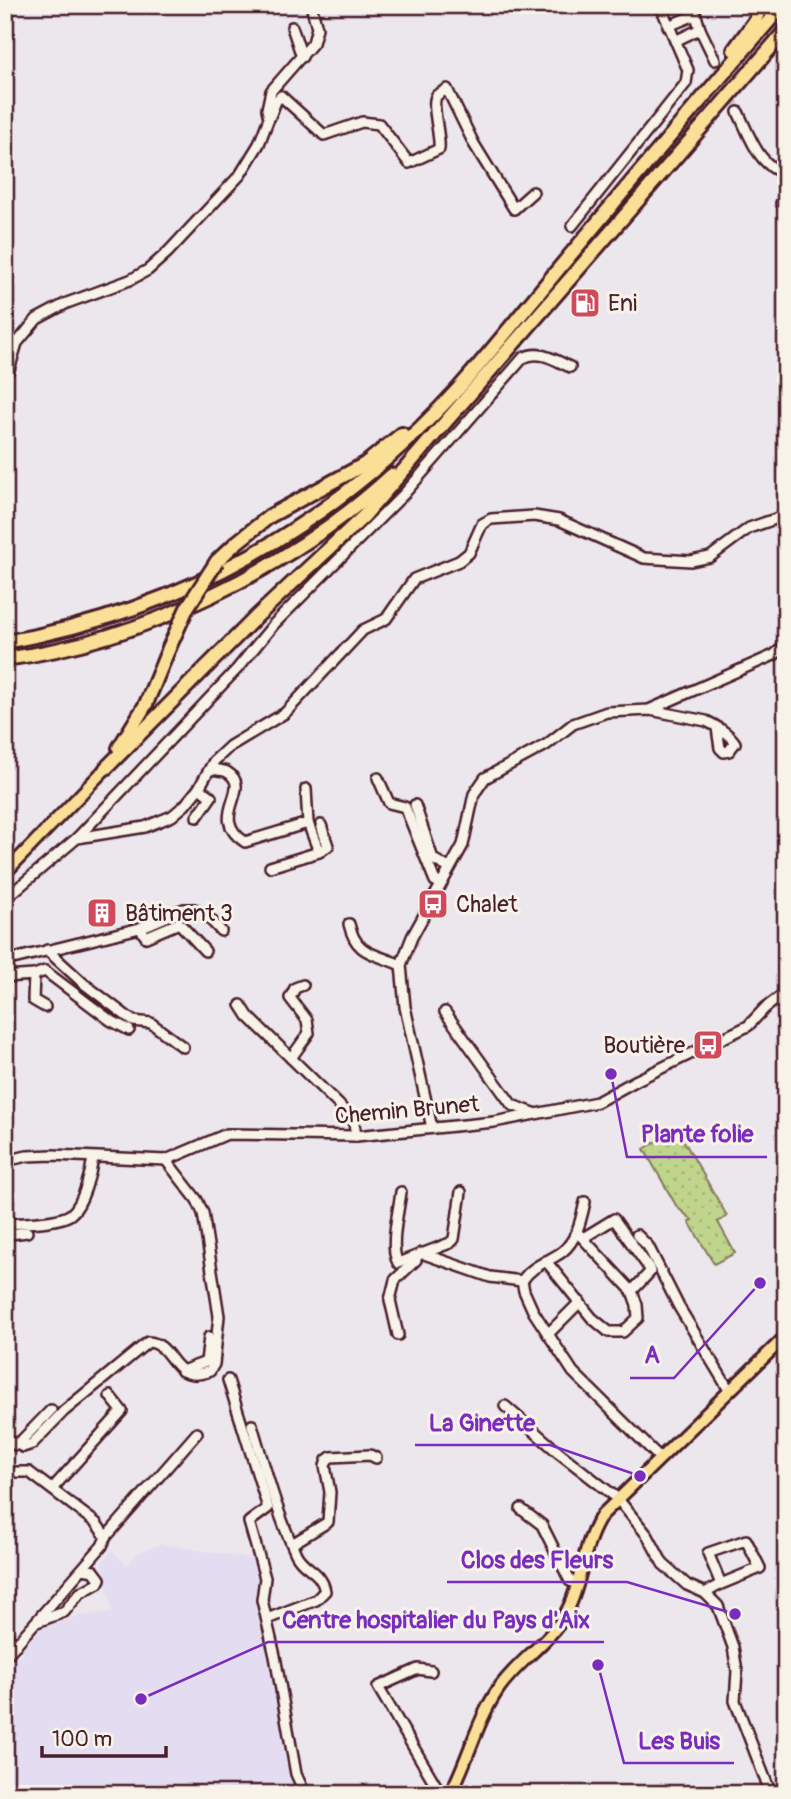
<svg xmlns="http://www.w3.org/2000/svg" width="791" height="1799" viewBox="0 0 791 1799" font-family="Pangolin,sans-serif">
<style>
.built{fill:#e4ddf1}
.park{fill:url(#park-dots);stroke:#847a5b;stroke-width:2}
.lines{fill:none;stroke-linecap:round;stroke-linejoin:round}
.minor-tunnel{stroke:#ccbec6;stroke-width:9;stroke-dasharray:9 4.5;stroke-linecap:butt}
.minor-casing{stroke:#4a1f2b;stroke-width:14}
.major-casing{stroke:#4a1f2b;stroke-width:16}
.highway-casing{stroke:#4a1f2b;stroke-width:18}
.minor{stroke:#f7f3e8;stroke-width:9}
.major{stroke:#fadf96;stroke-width:10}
.highway{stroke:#fadf96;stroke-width:12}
.highway-bridge-casing{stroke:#4a1f2b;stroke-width:18;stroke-linecap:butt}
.highway-bridge{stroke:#fadf96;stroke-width:12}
.labels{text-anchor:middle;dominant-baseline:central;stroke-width:6;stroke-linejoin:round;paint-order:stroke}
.poi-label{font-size:23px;fill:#4a1f2b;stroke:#f7f3e8;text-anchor:start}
.street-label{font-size:23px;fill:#4a1f2b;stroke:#f7f3e8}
.leader{fill:none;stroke:#7b2cbf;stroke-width:2.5}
.callout-dot{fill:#7b2cbf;stroke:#f7f3e8;stroke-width:2.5}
.callout-label{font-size:24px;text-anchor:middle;font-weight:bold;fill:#7b2cbf;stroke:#f7f3e8;stroke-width:6;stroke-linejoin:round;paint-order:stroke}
</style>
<defs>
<pattern id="park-dots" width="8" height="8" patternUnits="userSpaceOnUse" patternTransform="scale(1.75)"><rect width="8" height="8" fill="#bfd58b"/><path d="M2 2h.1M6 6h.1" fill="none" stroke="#a6b678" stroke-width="1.8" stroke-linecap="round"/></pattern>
</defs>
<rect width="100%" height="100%" fill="#ece6ed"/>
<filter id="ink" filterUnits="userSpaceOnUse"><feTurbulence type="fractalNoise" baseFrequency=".0143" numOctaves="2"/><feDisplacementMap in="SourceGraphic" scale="14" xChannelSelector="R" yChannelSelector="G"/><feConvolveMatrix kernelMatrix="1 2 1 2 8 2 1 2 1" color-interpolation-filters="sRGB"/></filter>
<g filter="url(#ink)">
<path class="built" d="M161 1544 255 1559 281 1729 289 1768 300 1794H5V1668L15 1657 22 1655V1649L42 1628 75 1617 112 1611 102 1562 112 1551 127 1565 138 1553Z"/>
<path class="park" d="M677 1129 727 1216 718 1222 735 1253 714 1264 689 1222 692 1220 677 1207 644 1149Z"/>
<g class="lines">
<path class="minor-tunnel" d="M715 60 738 112"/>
<g class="minor-casing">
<g id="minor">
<path d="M693 5 700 29 715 60"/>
<path d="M668 26 695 15"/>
<path d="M292 27 302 57"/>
<path d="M675 41 700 29"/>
<path d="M738 112C750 136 758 166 786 174"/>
<path d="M270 117 276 101 281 96 324 135 362 122 379 124 409 163 439 149C441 136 430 103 437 95 437 95 446 90 447 89L474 144 514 209 533 192"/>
<path d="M781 203 786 201"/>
<path d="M572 226 686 83 688 70 685 63 660 5"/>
<path d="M5 374 9 370 17 343 37 319 67 303 130 280 148 270 168 252 240 175 259 144 269 118 267 109 271 91 313 43 317 28 311 5"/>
<path d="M651 709 774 655 786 645"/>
<path d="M210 769C215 770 223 770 227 772 255 789 206 816 245 842L308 823 306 789"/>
<path d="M378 778 389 803 405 807 435 881 441 883"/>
<path d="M415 805 433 859 449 868"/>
<path d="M197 817 211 797 199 788"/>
<path d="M77 838 237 669 274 624 404 494 523 358C539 349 555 360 570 367"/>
<path d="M319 852 328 846 321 825"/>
<path d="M270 867 319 852 308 823"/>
<path d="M5 899 77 838 145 827 172 816 185 805 199 788 214 761 230 746 285 713 363 630 386 619 414 579 459 561 469 553 482 524 491 519 534 516 559 520 644 558 691 561 710 557 749 528 778 518 786 511"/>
<path d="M349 924C356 955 374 953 401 965"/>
<path d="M140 928 146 937 179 923 205 951"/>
<path d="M47 950 83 983 133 1021 151 1023 183 1047"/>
<path d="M5 961 140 928 184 909H194L207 916 221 931"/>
<path d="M34 975 45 971 110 1020 129 1030"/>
<path d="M5 977 34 975 33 1000 45 1007"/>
<path d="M241 1005 248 1016 339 1105 354 1123 356 1136"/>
<path d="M445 1012 512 1105 534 1113"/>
<path d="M291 1058 309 1033 307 1020 290 998 295 988 303 985"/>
<path d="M432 1128 405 1007 401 965 412 937 463 845 474 794 485 778 546 745 573 724 607 712 650 710 706 721C715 725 730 734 735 743L729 751 724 752 720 748 717 728"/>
<path d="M5 1161 27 1156 53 1155 166 1160 227 1134 356 1136 494 1122 597 1102 637 1080 748 1026 765 1008 786 992"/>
<path d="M401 1192C399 1209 389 1248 398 1263L450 1243 454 1239 461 1192"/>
<path d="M5 1224C20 1223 60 1223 71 1214 83 1205 91 1172 93 1158"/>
<path d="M637 1235 648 1246 679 1307 729 1390"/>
<path d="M5 1238 10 1234 27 1232"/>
<path d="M583 1238 614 1219 649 1268 650 1272 632 1291"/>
<path d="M421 1253 490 1277 522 1281C532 1265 548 1262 562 1252 577 1240 581 1220 585 1202"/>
<path d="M546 1261 592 1318 609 1332H623L638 1318 637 1305 632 1291 577 1232"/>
<path d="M522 1281 524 1291 533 1311 573 1372 659 1457"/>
<path d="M548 1334 580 1302"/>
<path d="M398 1335 390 1300 395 1280 416 1260"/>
<path d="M182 1371 206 1362 209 1337"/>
<path d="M228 1380 268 1508 249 1522 265 1578 262 1600 275 1656 296 1774 305 1794"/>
<path d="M505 1406 558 1452 617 1498 648 1536 663 1564 687 1585 705 1593 718 1606 733 1647 737 1671 735 1701 771 1794"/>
<path d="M252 1425C265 1468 277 1513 296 1554 304 1570 321 1570 325 1591L316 1600 267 1619"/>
<path d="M5 1439 23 1447 32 1444 64 1411 148 1342C175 1343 170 1386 210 1371L214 1364 219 1316 203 1213 197 1200 166 1160"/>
<path d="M15 1445 22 1440 51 1410"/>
<path d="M52 1489 122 1411 110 1396"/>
<path d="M521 1509 542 1525 570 1581 578 1584"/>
<path d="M106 1537 197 1433"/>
<path d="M292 1544 328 1522 330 1492 325 1466 327 1460 331 1457 370 1455 376 1458"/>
<path d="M705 1593 721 1584 760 1568 746 1540 708 1553 721 1584"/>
<path d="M37 1622 64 1612 80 1593 98 1583 100 1579 94 1571 83 1569"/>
<path d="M5 1634 16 1645"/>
<path d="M5 1657 102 1546 106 1537 96 1523 29 1472H17"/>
<path d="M431 1671 418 1669 378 1687 441 1794"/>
</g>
</g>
<g class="major-casing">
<g id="major">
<path d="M5 873 106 768"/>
<path d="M450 1794C468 1761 476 1723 497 1691 516 1662 547 1645 565 1615 583 1583 581 1546 602 1515L786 1336"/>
</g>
</g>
<g class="highway-casing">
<g id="highway">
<path d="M734 50 755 21 761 5"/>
<path d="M217 561 236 543 270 516 365 464 402 434"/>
<path d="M5 642C186 610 334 524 458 389 499 343 537 294 577 247 645 165 713 85 783 5"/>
<path d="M5 659C142 641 290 569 392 475"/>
<path d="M119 748 146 704 169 648"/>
<path d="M106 768 256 617 364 516 786 30"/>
</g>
</g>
<use href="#minor" class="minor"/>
<use href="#major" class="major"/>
<use href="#highway" class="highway"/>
<g class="highway-bridge-casing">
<path id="highway-bridge" d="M169 648 187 608 217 561"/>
</g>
<use href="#highway-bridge" class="highway-bridge"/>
</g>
</g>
<defs>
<g id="fuel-square" transform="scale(1.575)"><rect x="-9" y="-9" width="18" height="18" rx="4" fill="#d1495b" stroke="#f7f3e8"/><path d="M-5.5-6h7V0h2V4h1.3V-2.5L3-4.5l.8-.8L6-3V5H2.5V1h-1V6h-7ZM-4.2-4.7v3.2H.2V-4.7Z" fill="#fff"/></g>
<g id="bus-square" transform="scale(1.575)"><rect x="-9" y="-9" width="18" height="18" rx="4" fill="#d1495b" stroke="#f7f3e8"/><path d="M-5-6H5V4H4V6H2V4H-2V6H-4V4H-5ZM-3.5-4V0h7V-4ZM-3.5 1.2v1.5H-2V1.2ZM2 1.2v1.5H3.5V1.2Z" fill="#fff"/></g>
<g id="building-square" transform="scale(1.575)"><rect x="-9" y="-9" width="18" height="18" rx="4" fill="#d1495b" stroke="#f7f3e8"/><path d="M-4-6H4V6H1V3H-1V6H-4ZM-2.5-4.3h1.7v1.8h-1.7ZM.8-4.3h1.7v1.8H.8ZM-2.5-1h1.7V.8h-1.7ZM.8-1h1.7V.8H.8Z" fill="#fff"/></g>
</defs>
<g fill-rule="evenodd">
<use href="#fuel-square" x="585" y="303"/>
<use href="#bus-square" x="433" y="904"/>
<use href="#building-square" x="102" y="913"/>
<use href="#bus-square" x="708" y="1045"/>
</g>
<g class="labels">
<g class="poi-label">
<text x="608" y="303">Eni</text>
<text x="456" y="904">Chalet</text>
<text x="125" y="913">Bâtiment 3</text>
<text x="685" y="1045" text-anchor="end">Boutière</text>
</g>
<g class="street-label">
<text transform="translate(407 1110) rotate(-5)">Chemin Brunet</text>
</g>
</g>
<path class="leader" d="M611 1074L627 1157H767M760 1283L674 1378H630M640 1476L550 1445H415M735 1614L627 1582H447M141 1699L268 1642H604M598 1665L624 1763H734"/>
<g class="callout-dot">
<circle cx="611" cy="1074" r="7"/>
<circle cx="760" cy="1283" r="7"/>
<circle cx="640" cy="1476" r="7"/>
<circle cx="735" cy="1614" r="7"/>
<circle cx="141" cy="1699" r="7"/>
<circle cx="598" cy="1665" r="7"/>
</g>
<g class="callout-label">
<text x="697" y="1142">Plante folie</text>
<text x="652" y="1363">A</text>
<text x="482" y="1431">La Ginette</text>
<text x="537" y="1568">Clos des Fleurs</text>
<text x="436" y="1628">Centre hospitalier du Pays d'Aix</text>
<text x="679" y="1749">Les Buis</text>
</g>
<rect width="791" height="1799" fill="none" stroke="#f7f3e8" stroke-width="28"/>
<rect x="14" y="14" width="763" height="1771" fill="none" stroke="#4a1f2b" stroke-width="2.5" filter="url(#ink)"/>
<path d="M42 1746v10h124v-10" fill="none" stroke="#4a1f2b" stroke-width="3.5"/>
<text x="52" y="1746" font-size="21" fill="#4a1f2b" stroke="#f7f3e8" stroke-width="5" paint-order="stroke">100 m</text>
</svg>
